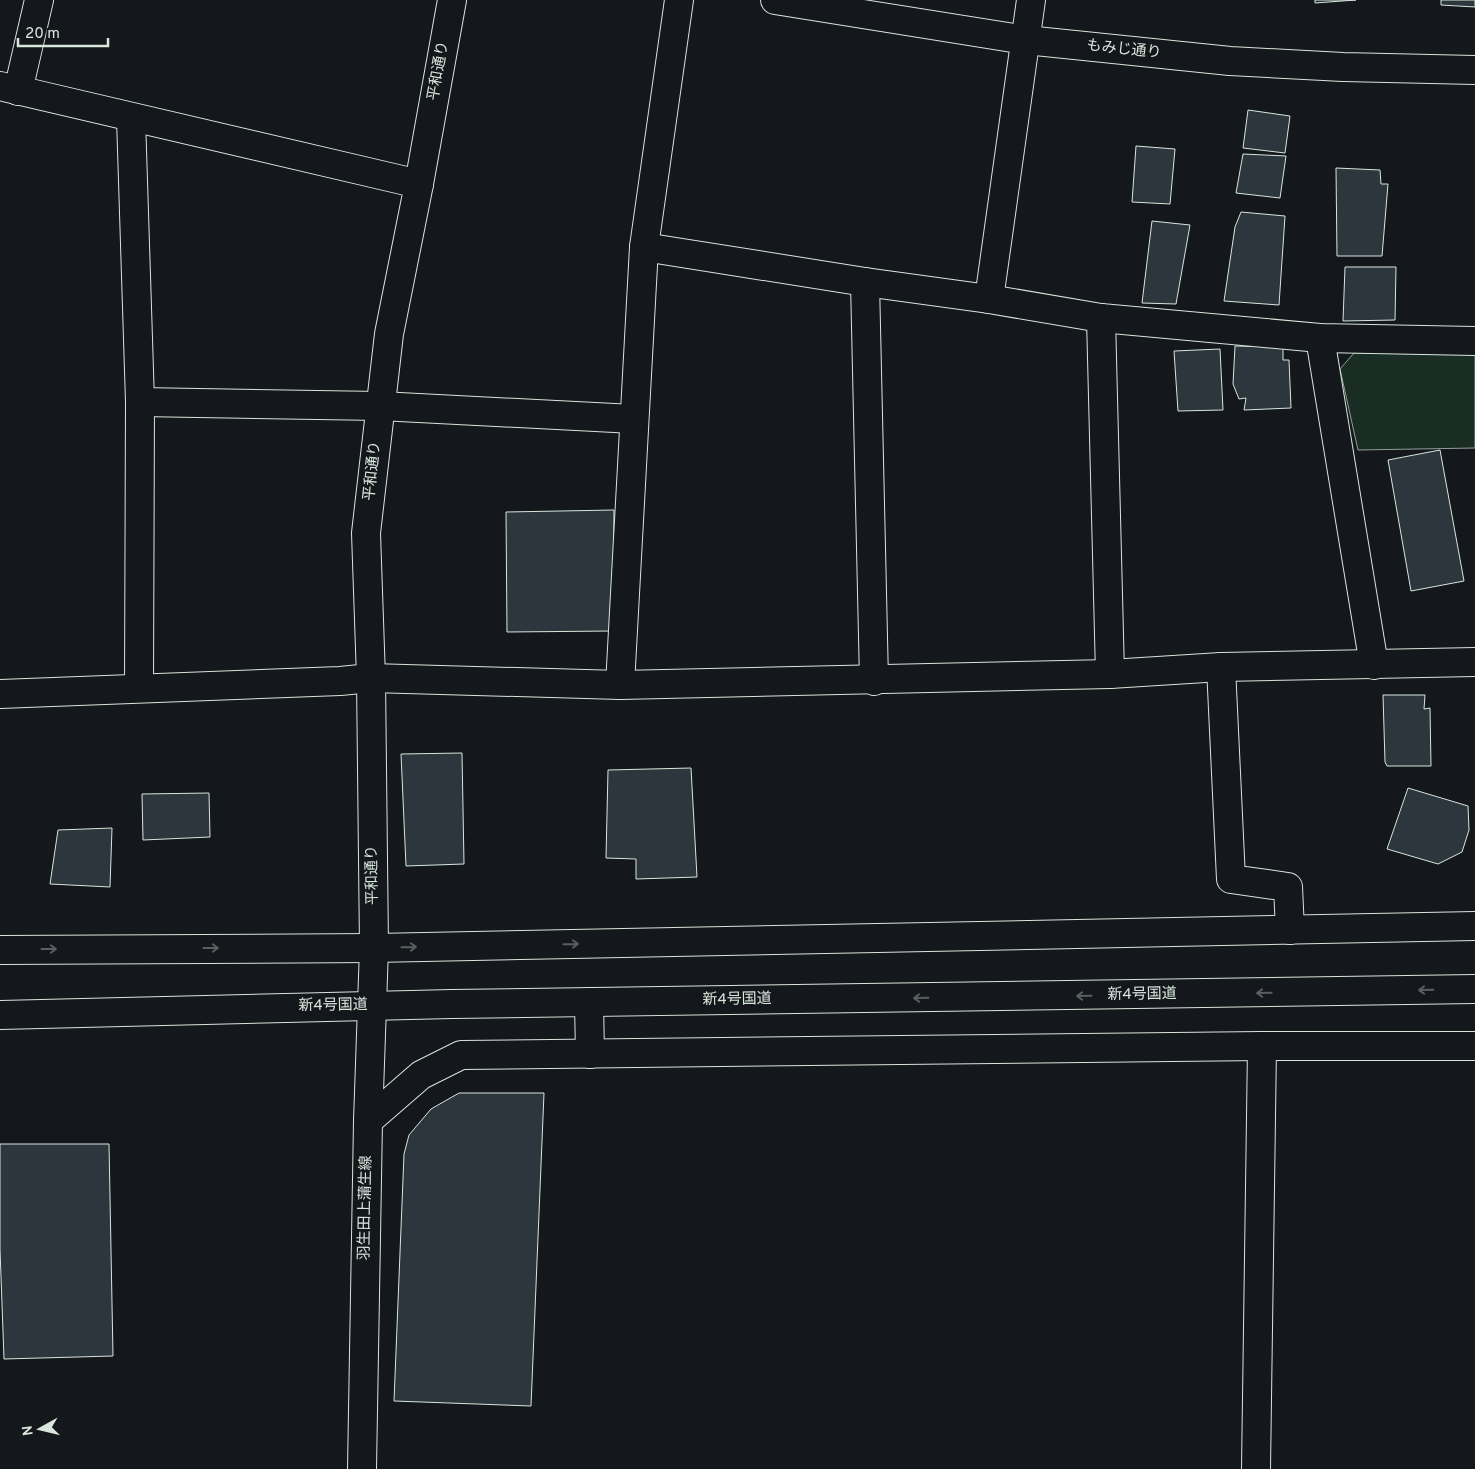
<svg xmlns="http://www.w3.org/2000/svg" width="1475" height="1469" viewBox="0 0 1475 1469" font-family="Overpass,'Noto Sans JP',sans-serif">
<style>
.green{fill:#1a2d24;stroke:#939e99}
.building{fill:#2c363c;stroke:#d8e6dc}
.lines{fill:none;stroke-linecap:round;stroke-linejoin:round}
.street-casing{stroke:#d8e6dc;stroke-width:30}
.secondary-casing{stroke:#d8e6dc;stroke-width:30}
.primary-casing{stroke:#d8e6dc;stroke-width:30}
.highway-casing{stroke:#d8e6dc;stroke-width:30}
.street{stroke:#14181c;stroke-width:28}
.secondary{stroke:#14181c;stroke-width:28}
.primary{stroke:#14181c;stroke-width:28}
.highway{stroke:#14181c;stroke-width:28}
.oneway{stroke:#59605f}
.labels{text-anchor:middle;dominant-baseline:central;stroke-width:4;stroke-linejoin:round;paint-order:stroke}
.street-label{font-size:15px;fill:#d8e6dc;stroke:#14181c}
</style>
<rect width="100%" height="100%" fill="#14181c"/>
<path class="green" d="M1354 353H1475V448L1358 450 1340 369Z"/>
<g class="building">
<path d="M1315 0H1356L1315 3Z"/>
<path d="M1441 0H1475V7L1441 5Z"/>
<path d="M1248 110 1290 116 1285 153 1243 148Z"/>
<path d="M1136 146 1175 149 1170 204 1132 202Z"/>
<path d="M1243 154 1286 156 1280 198 1236 193Z"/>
<path d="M1336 168 1380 170 1381 184H1388L1382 256H1337Z"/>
<path d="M1241 212 1285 216 1279 305 1224 301 1235 227Z"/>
<path d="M1152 221 1190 225 1176 304 1142 303Z"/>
<path d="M1345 267H1396L1395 320 1343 321Z"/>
<path d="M1235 346 1283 347V360H1289L1291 408 1244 410 1246 398 1239 399 1233 384Z"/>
<path d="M1220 349 1223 410 1178 411 1174 351Z"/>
<path d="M1440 450 1464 581 1411 591 1388 460Z"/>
<path d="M614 510 613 631 507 632 506 512Z"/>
<path d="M1383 695H1425L1424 709 1430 708 1431 766H1387L1385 762Z"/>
<path d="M462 753 464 864 406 866 401 754Z"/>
<path d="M691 768 697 877 636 879V859L606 858 608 770Z"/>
<path d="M1408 788 1468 806 1469 830 1462 852 1438 864 1387 849Z"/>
<path d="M209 793 210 837 143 840 142 794Z"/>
<path d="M112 828 110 887 50 884 58 830Z"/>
<path d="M459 1093H544L531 1406 394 1401 404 1154 409 1135 431 1109Z"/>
<path d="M0 1144H109L113 1356 4 1359 0 1249Z"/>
</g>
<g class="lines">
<g class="street-casing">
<g id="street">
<path d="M0 86 419 184"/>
<path d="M18 91 39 0"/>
<path d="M131 118 140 402 139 688"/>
<path d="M644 247 865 282 989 299 1101 318 1320 338 1475 341"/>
<path d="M865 282 874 681"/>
<path d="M989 299 1031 0"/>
<path d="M1101 318 1110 674"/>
<path d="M1320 338 1374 665"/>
<path d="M140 402 380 406 634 419"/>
<path d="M1221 667 1231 879 1288 887 1290 930"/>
<path d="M620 685 644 247 679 0"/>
<path d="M0 694 340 681 371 678 620 685 1110 674 1221 667 1475 662"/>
<path d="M589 1002 590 1054"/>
<path d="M368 1121 421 1075 461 1055 1262 1046H1475"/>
<path d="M1256 1469 1262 1046"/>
</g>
</g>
<g class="secondary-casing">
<path id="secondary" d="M374 948 371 678 366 533 389 334 419 184 452 0"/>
</g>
<g class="primary-casing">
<g id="primary">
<path d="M775 0 1026 40 1230 61 1343 67 1475 70"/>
<path d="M362 1469 368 1121 374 948"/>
</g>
</g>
<g class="highway-casing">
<g id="highway">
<path d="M0 950 374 948 1475 926"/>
<path d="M0 1015 452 1004 1475 989"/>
</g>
</g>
<use href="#street" class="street"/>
<use href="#secondary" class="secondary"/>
<use href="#primary" class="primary"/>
<use href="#highway" class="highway"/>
</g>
<defs><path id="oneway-shaft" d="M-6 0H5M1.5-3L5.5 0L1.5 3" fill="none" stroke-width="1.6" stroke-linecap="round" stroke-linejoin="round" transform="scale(1.25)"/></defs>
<g class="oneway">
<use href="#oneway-shaft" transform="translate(571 944) rotate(-1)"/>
<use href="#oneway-shaft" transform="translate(409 947) rotate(-1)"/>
<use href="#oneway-shaft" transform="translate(211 948)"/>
<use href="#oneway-shaft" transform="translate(49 949)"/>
<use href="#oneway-shaft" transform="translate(1426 990) rotate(179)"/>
<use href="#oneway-shaft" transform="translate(1264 993) rotate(179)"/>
<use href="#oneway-shaft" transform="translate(1084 996) rotate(179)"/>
<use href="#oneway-shaft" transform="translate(921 998) rotate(179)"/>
</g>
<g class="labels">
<g class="street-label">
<text transform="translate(1124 50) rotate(6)">もみじ通り</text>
<text transform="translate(439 71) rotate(-80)">平和通り</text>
<text transform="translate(373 471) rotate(-84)">平和通り</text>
<text transform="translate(373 875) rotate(-91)">平和通り</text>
<text transform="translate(1142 995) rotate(-1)">新4号国道</text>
<text transform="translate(737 1000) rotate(-1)">新4号国道</text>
<text transform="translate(333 1006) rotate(-1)">新4号国道</text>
<text transform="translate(366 1208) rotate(-89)">羽生田上蒲生線</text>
</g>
</g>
<g transform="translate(40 1429) rotate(262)" stroke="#14181c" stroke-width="4" paint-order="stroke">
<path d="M0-4L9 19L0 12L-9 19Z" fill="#d8e6dc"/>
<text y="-8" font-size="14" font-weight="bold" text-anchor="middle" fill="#d8e6dc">N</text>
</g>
<path d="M18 38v8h90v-8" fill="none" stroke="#d8e6dc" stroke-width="2.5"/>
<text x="25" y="38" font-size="15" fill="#d8e6dc" stroke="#14181c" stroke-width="4" paint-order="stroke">20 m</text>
</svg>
